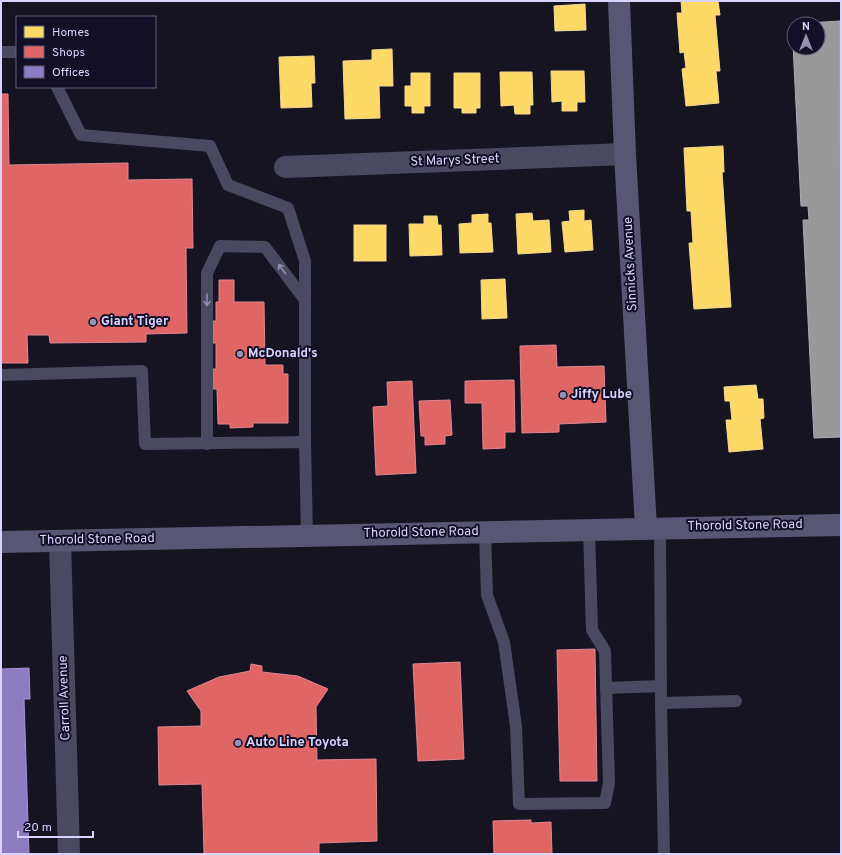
<svg xmlns="http://www.w3.org/2000/svg" width="842" height="855" viewBox="0 0 842 855" font-family="Overpass,sans-serif">
<style>
.homes{fill:#ffd966;stroke:#f4d894}
.shops{fill:#e06666;stroke:#de8794}
.offices{fill:#8e7cc3;stroke:#a496d5}
.industry{fill:#999;stroke:#acabb8;fill-rule:evenodd}
.lines{fill:none;stroke-linecap:round;stroke-linejoin:round}
.lane{stroke:#4a4962;stroke-width:12}
.street{stroke:#4a4962;stroke-width:22}
.secondary{stroke:#575674;stroke-width:22}
.oneway{stroke:#928eb0}
.poi-dot{fill:#9591b1;stroke:#130f26;stroke-width:1.5}
.labels{text-anchor:middle;dominant-baseline:central;stroke-width:4;stroke-linejoin:round;paint-order:stroke}
.street-label{font-size:13px;fill:#d9d4ff;stroke:#130f26}
.poi-label{font-size:13px;font-weight:bold;fill:#d9d4ff;stroke:#130f26;text-anchor:start}
</style>
<rect width="100%" height="100%" fill="#161421"/>
<g class="homes">
<path d="M681 1H718L720 15H715L720 71H716L719 103 686 106 682 69 686 68 684 52 680 53 677 13H682Z"/>
<path d="M585 4 586 30 555 31 554 6Z"/>
<path d="M392 49 393 86H379L380 118 345 119 343 61 372 60V50Z"/>
<path d="M314 56 315 83H311L312 107 281 108 279 57Z"/>
<path d="M551 71H584L585 102H577V111H562V101L552 102Z"/>
<path d="M500 72H532L533 105H530V114H515L514 105 501 106Z"/>
<path d="M411 73H430V106H424V113H412V106H405V86H411Z"/>
<path d="M454 73H480V108H476V113H462V108H454Z"/>
<path d="M723 146 724 172H722L731 307 694 309 689 243H693L691 211H687L684 148Z"/>
<path d="M584 210V221L591 220 593 250 565 252 562 222 570 221 569 211Z"/>
<path d="M532 213 533 221 549 220 551 252 518 254 516 214Z"/>
<path d="M488 214V223H491L493 252 460 253 459 224 472 223V215Z"/>
<path d="M424 216H437L438 225H441L442 255 410 256 409 224H424Z"/>
<rect x="354" y="225" width="32" height="36"/>
<path d="M505 279 507 318 482 319 481 280Z"/>
<path d="M756 385 758 399H763L764 418 760 419 763 449 729 452 726 420H732L730 401H725L724 387Z"/>
</g>
<g class="shops">
<path d="M1 94H8L9 165 128 163V180L192 179 193 248H186L187 333 146 334V342L50 343 49 335H27L28 363H1Z"/>
<path d="M219 280H234V302H264L265 365H283V374H288V423H253V427L230 428V424H218L217 389H212V369H216V343H212V321H216V302H219Z"/>
<path d="M556 345 557 367 604 366 606 422 559 424V432L522 433 520 346Z"/>
<path d="M514 380 515 432H505V448L483 449 482 403H465V381Z"/>
<path d="M412 381 416 473 376 475 373 407 388 406 387 382Z"/>
<path d="M450 400 452 435 445 436V444L425 445V436H421L419 401Z"/>
<path d="M595 649 597 781H560L557 650Z"/>
<path d="M460 662 464 759 418 761 413 664Z"/>
<path d="M251 664 262 666V672L298 676 328 689 316 707 317 760 376 759 377 841 319 843V854H204L202 784 159 785 158 727 201 726V711L187 691 219 677 250 671Z"/>
<path d="M531 820V823L551 822 552 854H494L493 821Z"/>
</g>
<path class="offices" d="M29 668 30 699H24L29 854H1V669Z"/>
<path class="industry" d="M840 21 841 437 814 438 803 220H809L808 206H801L792 24ZM794 24H818V48H794Z"/>
<g class="lines">
<g class="lane">
<path d="M1 52H17"/>
<path d="M57 87 81 135 210 146 228 185 288 208 305 261V442"/>
<path d="M1 375 142 371 145 444 305 442 307 536"/>
<path d="M207 444V273L220 246 265 247 305 300"/>
<path d="M660 528 661 703 664 854"/>
<path d="M485 532 487 595 504 642 516 726 519 804 605 803 609 783 605 651 592 630 589 529"/>
<path d="M606 688 661 686"/>
<path d="M661 703 736 701"/>
</g>
<g class="street">
<path d="M285 167 625 154"/>
<path d="M60 541 69 854"/>
</g>
<g class="secondary">
<path d="M619 1 625 154 646 528"/>
<path d="M1 542 841 525"/>
</g>
</g>
<defs><path id="oneway-shaft" d="M-6 0H5M1.5-3L5.5 0L1.5 3" fill="none" stroke-width="1.6" stroke-linecap="round" stroke-linejoin="round"/></defs>
<g class="oneway">
<use href="#oneway-shaft" transform="translate(282 269) rotate(-127)"/>
<use href="#oneway-shaft" transform="translate(207 300) rotate(90)"/>
</g>
<g class="poi-dot">
<circle cx="93" cy="322" r="4"/>
<circle cx="240" cy="354" r="4"/>
<circle cx="563" cy="395" r="4"/>
<circle cx="238" cy="743" r="4"/>
</g>
<g class="labels">
<g class="street-label">
<text transform="translate(455 161) rotate(-2)">St Marys Street</text>
<text transform="translate(631 264) rotate(-93)">Sinnicks Avenue</text>
<text transform="translate(745 526) rotate(-1)">Thorold Stone Road</text>
<text transform="translate(421 533) rotate(-1)">Thorold Stone Road</text>
<text transform="translate(97 540) rotate(-1)">Thorold Stone Road</text>
<text transform="translate(65 698) rotate(-92)">Carroll Avenue</text>
</g>
<g class="poi-label">
<text x="101" y="322">Giant Tiger</text>
<text x="248" y="354">McDonald's</text>
<text x="571" y="395">Jiffy Lube</text>
<text x="246" y="743">Auto Line Toyota</text>
</g>
</g>
<rect width="842" height="855" fill="none" stroke="#d9d4ff" stroke-width="4"/>
<rect x="16" y="16" width="140" height="72" fill="#130f26" stroke="#625e7d"/>
<rect x="24" y="26" width="20" height="12" fill="#ffd966" stroke="#625e7d"/>
<text x="52" y="36" font-size="12" fill="#d9d4ff">Homes</text>
<rect x="24" y="46" width="20" height="12" fill="#e06666" stroke="#625e7d"/>
<text x="52" y="56" font-size="12" fill="#d9d4ff">Shops</text>
<rect x="24" y="66" width="20" height="12" fill="#8e7cc3" stroke="#625e7d"/>
<text x="52" y="76" font-size="12" fill="#d9d4ff">Offices</text>
<g transform="translate(806 36)"><circle r="19" fill="#130f26" stroke="#625e7d"/>
<path d="M0-3L7 15L0 10L-7 15Z" fill="#9591b1"/>
<text y="-6" font-size="11" font-weight="bold" text-anchor="middle" fill="#d9d4ff">N</text>
</g>
<path d="M18 831v6h75v-6" fill="none" stroke="#d9d4ff" stroke-width="2"/>
<text x="24" y="831" font-size="12" fill="#d9d4ff" stroke="#130f26" stroke-width="3" paint-order="stroke">20 m</text>
</svg>
